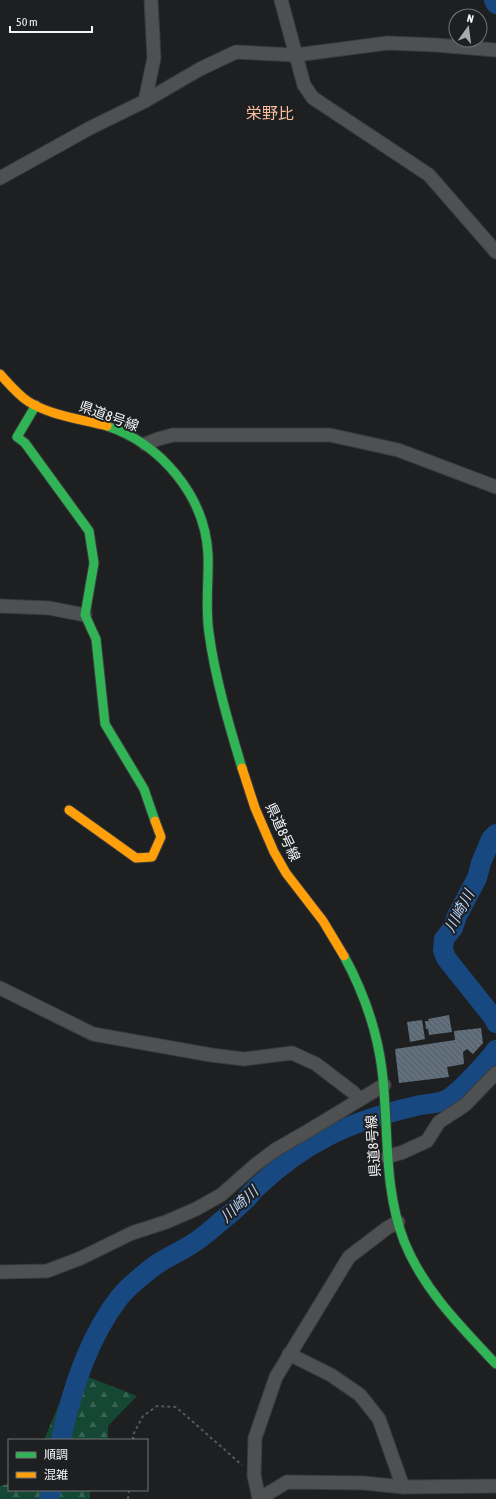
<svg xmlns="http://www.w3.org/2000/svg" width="496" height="1499" viewBox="0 0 496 1499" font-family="'Asap Condensed','Noto Sans JP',sans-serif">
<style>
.forest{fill:url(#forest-firs)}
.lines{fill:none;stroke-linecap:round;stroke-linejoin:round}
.river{stroke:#184880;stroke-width:20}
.building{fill:url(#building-back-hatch)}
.street-casing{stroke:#3a3c3c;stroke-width:15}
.fast-casing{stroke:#3a3c3c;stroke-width:11}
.slow-casing{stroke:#3a3c3c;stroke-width:11}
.path{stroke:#575858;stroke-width:2;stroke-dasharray:3 3;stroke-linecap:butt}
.street{stroke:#4f5051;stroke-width:13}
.fast{stroke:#30b455;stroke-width:9}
.slow{stroke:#ff9f0a;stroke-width:9}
.labels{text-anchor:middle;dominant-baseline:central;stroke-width:4;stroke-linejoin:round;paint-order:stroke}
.street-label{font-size:14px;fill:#f3f5f6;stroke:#1d1f21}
.water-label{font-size:15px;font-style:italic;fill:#b6d1f5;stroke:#1d1f21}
.quarter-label{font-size:16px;fill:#fabea1;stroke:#1d1f21}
</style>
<defs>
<pattern id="forest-firs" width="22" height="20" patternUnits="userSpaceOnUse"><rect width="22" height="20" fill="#154834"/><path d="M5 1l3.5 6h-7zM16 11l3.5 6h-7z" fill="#386352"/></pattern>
<pattern id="building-back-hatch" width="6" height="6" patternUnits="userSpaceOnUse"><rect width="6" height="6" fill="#61707c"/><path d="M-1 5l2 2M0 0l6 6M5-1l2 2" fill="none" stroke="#545b60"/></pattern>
</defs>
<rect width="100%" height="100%" fill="#1e1f20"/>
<g class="forest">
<path d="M73 1371 137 1396 108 1426V1440H44Z"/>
<path d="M9 1484V1490H90V1499H0V1486Z"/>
</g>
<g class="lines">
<g class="river">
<path d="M494 0 496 4"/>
<path d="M496 834 491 839 481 863 477 878 457 916 453 928 444 939 443 950 446 958 493 1017 496 1023"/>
<path d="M61 1440C71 1392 89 1337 119 1298 128 1286 142 1276 153 1267 162 1260 171 1256 180 1251 194 1244 208 1233 220 1222 228 1216 236 1209 243 1202 248 1198 251 1193 256 1188 277 1168 302 1149 328 1136 355 1122 386 1113 416 1106 424 1104 434 1104 443 1101 455 1098 488 1061 496 1050"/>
<path d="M49 1499 51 1490"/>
</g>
</g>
<g class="building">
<path d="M449 1015 452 1032 429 1035 428 1029H426L425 1021H429L428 1019Z"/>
<path d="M422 1020 425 1039 410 1042 407 1022Z"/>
<path d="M481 1028 483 1043 473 1054 467 1049 463 1052 464 1064 447 1067 449 1077 399 1083 395 1049 455 1040 454 1031Z"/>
</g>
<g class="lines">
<g class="street-casing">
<g id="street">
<path d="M281 0 304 85 313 98 429 175 496 252"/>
<path d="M145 101 154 58 151 0"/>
<path d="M0 178 90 128 145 101 200 69 236 52 296 55 388 43 436 45 496 50"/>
<path d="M145 444 158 439 173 435H330L398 450 496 487"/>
<path d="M0 606 49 608 85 615"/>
<path d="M0 988 93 1034 211 1055 244 1059 292 1053 316 1064 354 1093 359 1100"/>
<path d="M387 1157 403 1152 427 1141 439 1122 465 1105 496 1073"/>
<path d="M0 1272 47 1271 81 1258 132 1233 166 1222 196 1209 221 1195 255 1165 275 1150 308 1131 384 1085"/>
<path d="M289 1354 331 1375 360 1395 379 1419 403 1487"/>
<path d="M259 1499 254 1475 255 1438 276 1377 349 1257 387 1228 398 1222"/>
<path d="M259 1499 287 1482 364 1483 403 1487 496 1486"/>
</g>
</g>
<g class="fast-casing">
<g id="fast">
<path d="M36 405 17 437 25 443 89 531 94 563 85 615 96 639 105 724 144 789 155 821"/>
<path d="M107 426C161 444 205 496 208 554 209 580 205 606 209 633 215 678 229 725 242 768"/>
<path d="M344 956C363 991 377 1030 382 1070 389 1127 383 1187 404 1241 423 1289 461 1327 496 1364"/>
</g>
</g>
<g class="slow-casing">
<g id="slow">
<path d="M0 374C9 384 18 395 29 402 52 416 81 419 107 426"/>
<path d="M242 768 255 808 274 852 286 873 323 921 344 956"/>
<path d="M69 810 136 858 152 857 161 837 155 821"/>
</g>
</g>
<g class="path">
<path d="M133 1440V1435L143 1416 157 1406 176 1407 242 1465"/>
<path d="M128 1499 129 1490"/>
</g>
<use href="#street" class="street"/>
<use href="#fast" class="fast"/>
<use href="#slow" class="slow"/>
</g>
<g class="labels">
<g class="street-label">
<text transform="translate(109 416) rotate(20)">県道8号線</text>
<text transform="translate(283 832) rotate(65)">県道8号線</text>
<text transform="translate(373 1146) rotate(-94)">県道8号線</text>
</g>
<g class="water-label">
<text transform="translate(459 911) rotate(-62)">川崎川</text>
<text transform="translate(239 1204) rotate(-43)">川崎川</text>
</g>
<g class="quarter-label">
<text x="270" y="113">栄野比</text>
</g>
</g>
<rect x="8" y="1439" width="140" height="52" fill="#1d1f21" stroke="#737576"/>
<rect x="16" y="1452" width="20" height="6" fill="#30b455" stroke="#737576"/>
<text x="44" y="1459" font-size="12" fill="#f3f5f6">順調</text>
<rect x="16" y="1472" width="20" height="6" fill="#ff9f0a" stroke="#737576"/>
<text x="44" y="1479" font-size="12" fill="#f3f5f6">混雑</text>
<g transform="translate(468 28) rotate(14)"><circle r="19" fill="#1d1f21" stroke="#737576"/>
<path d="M0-3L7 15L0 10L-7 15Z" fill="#a8aaab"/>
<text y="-6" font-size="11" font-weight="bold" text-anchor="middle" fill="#f3f5f6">N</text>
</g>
<path d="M10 26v6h82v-6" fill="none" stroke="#f3f5f6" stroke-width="2"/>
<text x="16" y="26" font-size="12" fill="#f3f5f6" stroke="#1d1f21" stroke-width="3" paint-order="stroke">50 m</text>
</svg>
